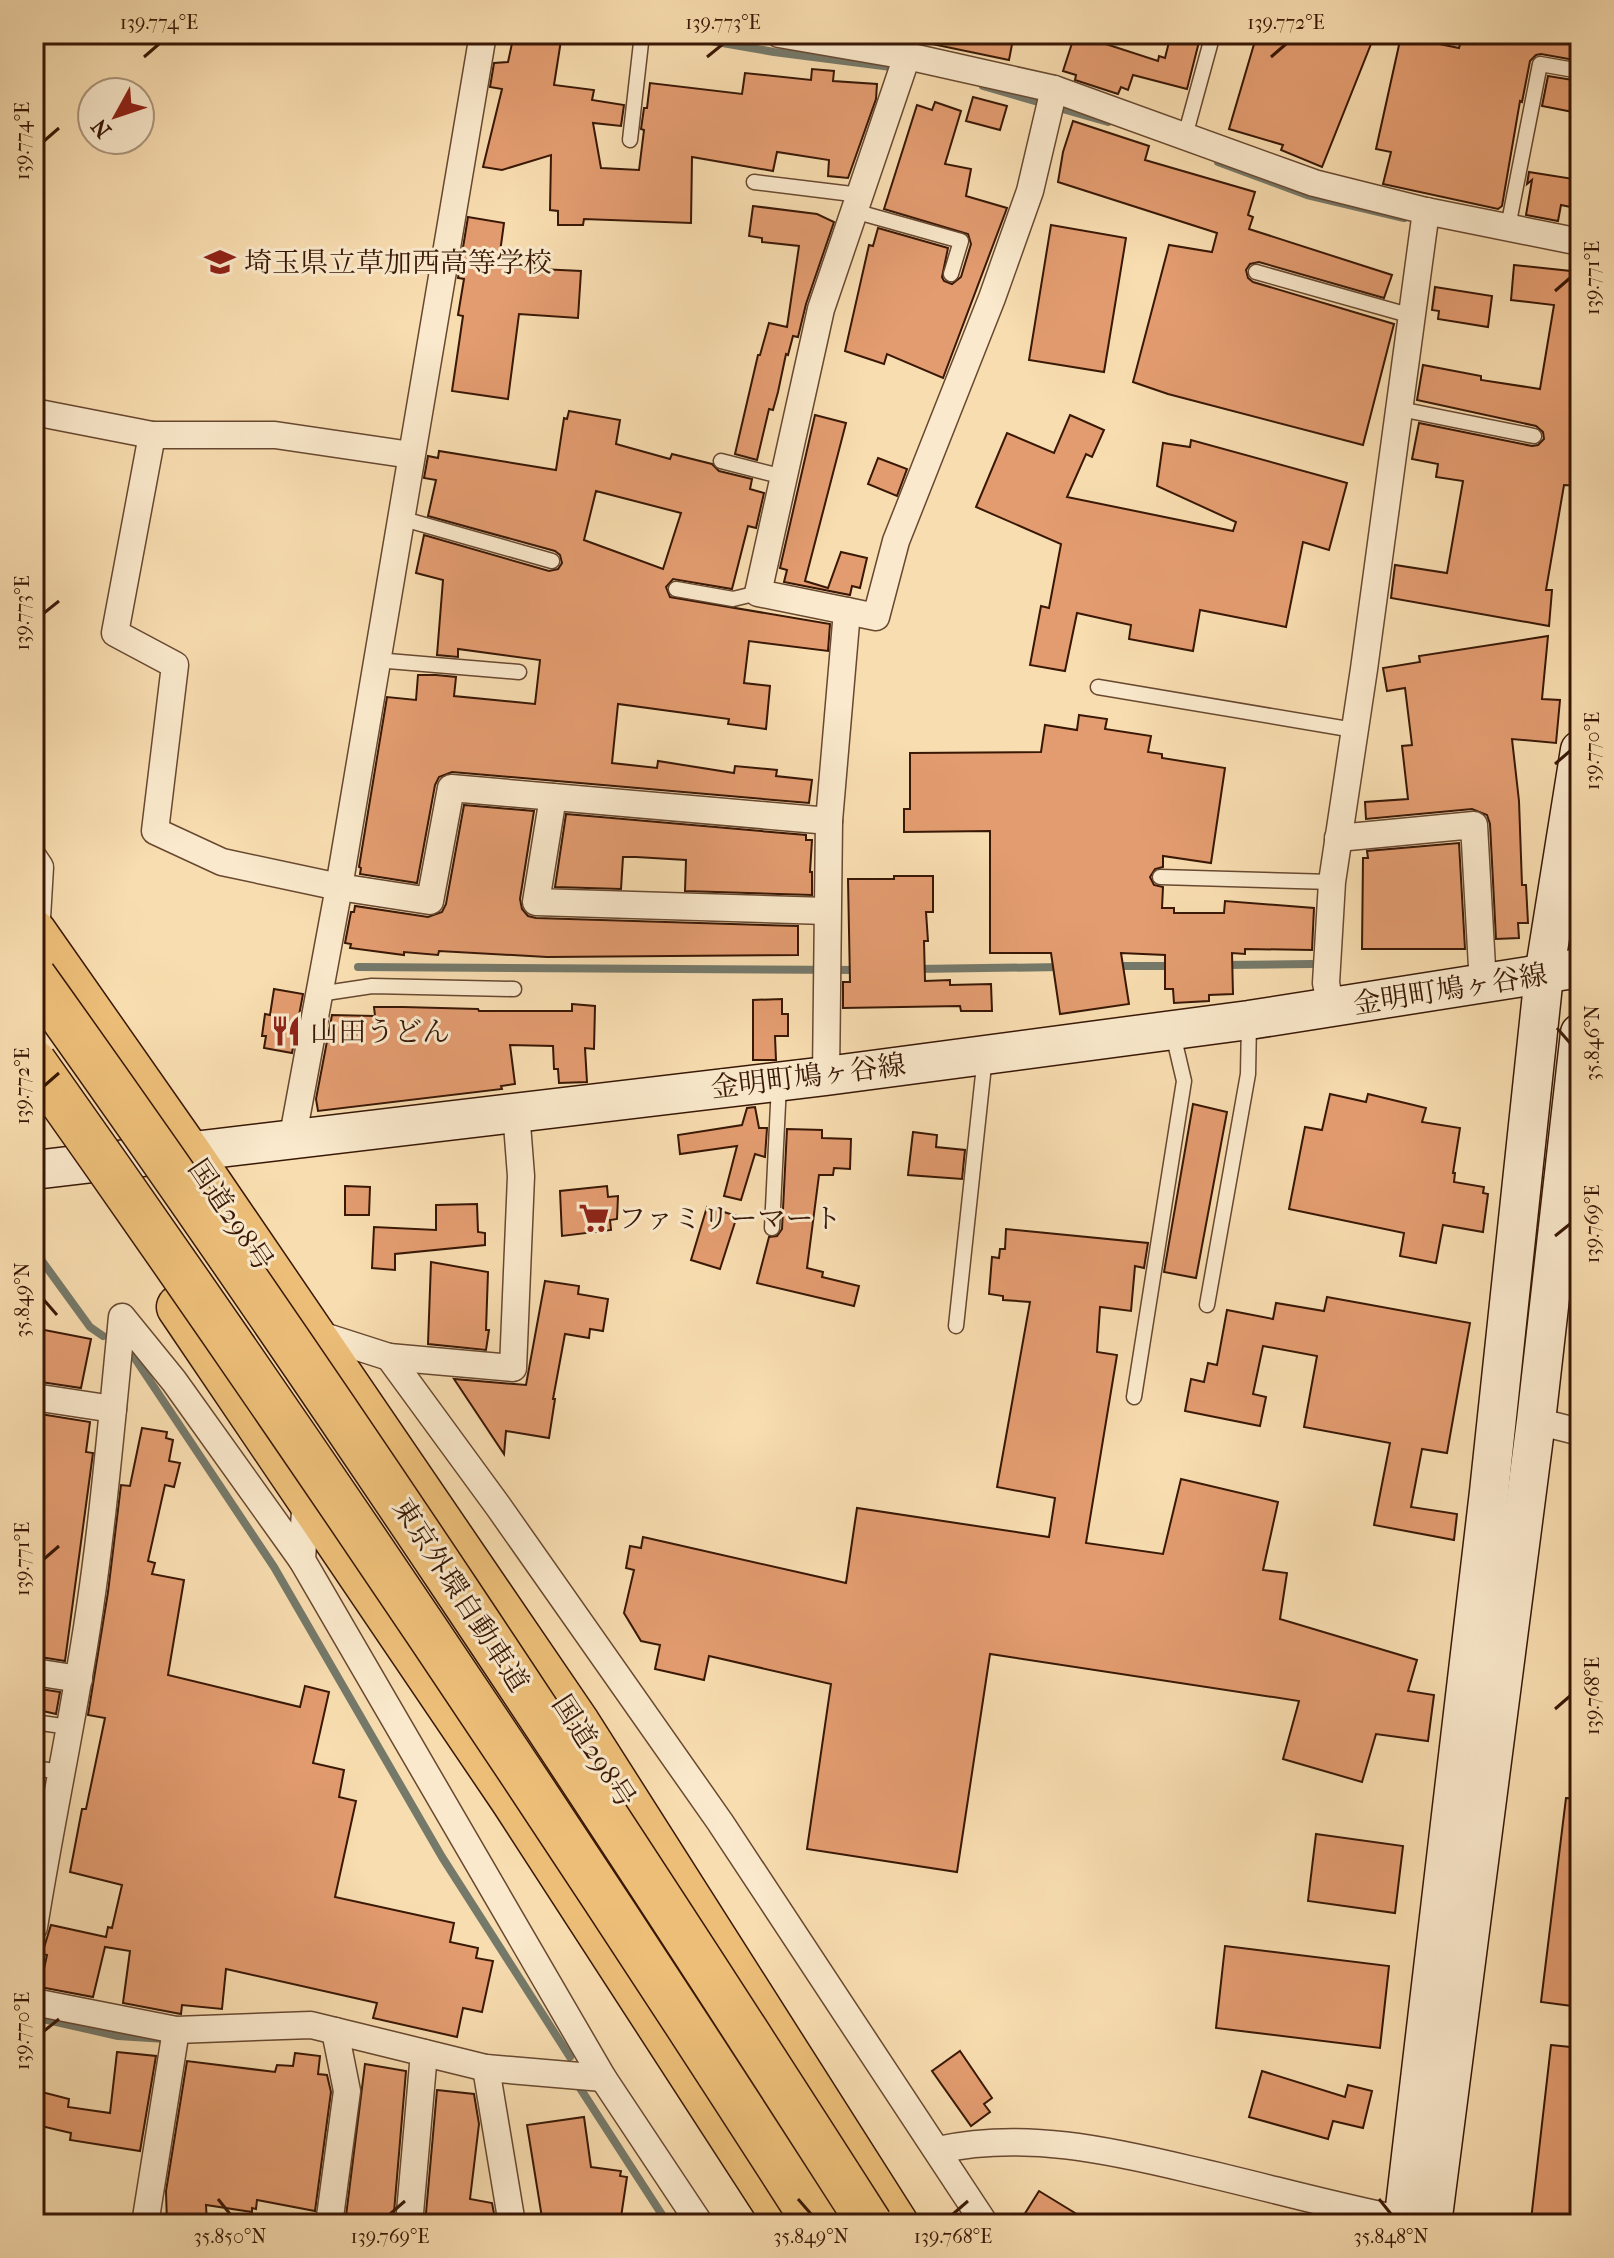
<svg xmlns="http://www.w3.org/2000/svg" width="1614" height="2258" viewBox="0 0 1614 2258" font-family="'IM FELL French Canon','Noto Serif JP',serif">
<style>
.lines{fill:none;stroke-linecap:round;stroke-linejoin:round}
.stream{stroke:#75796a;stroke-width:8}
.building{fill:#e39c70;stroke:#381705;stroke-width:2;fill-rule:evenodd}
.lane-casing{stroke:#684830;stroke-width:17}
.street-casing{stroke:#684830;stroke-width:29}
.secondary-casing{stroke:#381705;stroke-width:41}
.highway-casing{stroke:#381705;stroke-width:47}
.lane{stroke:#fae9cc;stroke-width:14}
.street{stroke:#fae9cc;stroke-width:26}
.secondary{stroke:#fae9cc;stroke-width:38}
.highway{stroke:#ecbe78;stroke-width:44}
.highway-bridge-casing{stroke:#381705;stroke-width:47;stroke-linecap:butt}
.highway-bridge{stroke:#ecbe78;stroke-width:44}
.ticks{fill:none;stroke:#381705;stroke-width:3}
.labels{text-anchor:middle;dominant-baseline:central;stroke-width:6;stroke-linejoin:round;paint-order:stroke}
.poi-label{font-size:28px;fill:#381705;stroke:#fae9cc;text-anchor:start}
.street-label{font-size:28px;fill:#381705;stroke:#fae9cc}
.neatline{fill:none;stroke:#381705;stroke-width:3}
.ticks-label{font-size:20px;text-anchor:middle;fill:#381705}
</style>
<rect width="100%" height="100%" fill="#f8ddb0"/>
<filter id="stains"><feTurbulence type="fractalNoise" baseFrequency=".0025" numOctaves="4"/><feColorMatrix values="0 0 0 0 .2 0 0 0 0 .09 0 0 0 0 .02 0 0 0 .5 -.17"/></filter>
<radialGradient id="worn" r=".72"><stop offset=".6" stop-color="#630" stop-opacity="0"/><stop offset="1" stop-color="#630" stop-opacity=".3"/></radialGradient>
<g class="lines">
<g class="stream">
<path d="M670 34 774 52 899 68"/>
<path d="M983 86 1108 122"/>
<path d="M1218 162 1307 195 1404 218"/>
<path d="M1224 965 1312 964"/>
<path d="M1112 966H1175"/>
<path d="M358 967 859 970"/>
<path d="M916 969 1063 967"/>
<path d="M34 1250 90 1327 103 1336"/>
<path d="M132 1354 274 1567 442 1857 570 2057"/>
<path d="M34 2017 118 2036 166 2039"/>
<path d="M572 2084 578 2085 668 2224"/>
</g>
</g>
<g class="building">
<path d="M514 34H562L554 85 594 90 592 100 624 105 621 126 593 123 601 168 639 170 644 130 641 129 644 108H647L650 83 742 94 745 73 811 80 812 69 834 71 833 81 877 84 876 99 848 178 828 176 829 160 777 152 773 171 692 157 691 223 584 219 583 225H558V211L550 210 551 155 502 170 483 167 502 89 490 87 494 63 508 62Z"/>
<path d="M933 34H1014L1009 60 932 44Z"/>
<path d="M1075 34 1158 61 1159 56 1165 58 1171 34H1201L1187 89 1133 75 1128 90 1121 87 1118 94 1075 80 1076 75 1063 71Z"/>
<path d="M1257 34H1375L1322 167 1281 150 1283 145 1229 129Z"/>
<path d="M1463 34H1580V61L1541 54 1536 55 1530 61 1522 102 1520 101 1502 206 1498 209 1383 184 1391 152 1376 149 1401 36 1459 48Z"/>
<path d="M1548 76 1579 81 1573 112 1542 106Z"/>
<path d="M973 97 1007 106 1000 130 966 121Z"/>
<path d="M935 102 961 111 945 164 971 169 966 196 1007 208 943 378 887 354 884 364 845 351 869 245 873 246 878 228 948 248 942 277 944 281 952 284 961 277 971 244 968 234 884 209 917 105 932 110Z"/>
<path d="M1073 121 1149 146 1145 160 1255 192 1248 215 1253 217 1249 229 1392 275 1384 298 1259 262 1250 264 1246 270 1248 278 1253 282 1394 324 1363 445 1168 394 1133 382 1169 245 1212 252 1217 233 1058 182 1063 152Z"/>
<path d="M1529 172 1580 180V209L1561 205 1558 221 1526 215 1532 180 1527 184Z"/>
<path d="M753 206 817 214 834 222 806 304 798 337 793 336 788 355 786 354 778 392 773 410 769 409 757 460 735 454 758 355H760L769 323 787 327 799 246 762 242V238L749 236Z"/>
<path d="M468 217 504 223 498 267 581 271 578 318 519 314 508 399 452 391 463 316 458 315 464 279 458 278Z"/>
<path d="M1051 225 1126 238 1104 372 1029 360Z"/>
<path d="M1514 265 1580 272V407L1573 447 1580 449V486L1564 485 1546 590H1552L1549 626 1391 598 1395 565 1447 573 1463 481 1436 477 1438 464 1412 459 1419 423 1532 446 1538 445 1544 439 1543 432 1536 426 1417 400 1423 365 1481 376V380L1540 389 1554 305 1511 300Z"/>
<path d="M1435 287 1492 296 1488 327 1438 319 1439 311 1432 310Z"/>
<path d="M569 411 620 420 616 444 670 459 672 454 712 464 719 471 752 479 750 489 764 493 756 528 748 526 732 589 673 579 666 587 670 597 830 624 828 651 749 641 744 683 770 686 766 729 728 724 729 719 618 704 612 763 657 768 658 761 734 773 735 766 777 770 776 776 812 780 809 803 452 772 439 777 435 785 417 883 360 874 361 868 359 867 387 697 416 700 418 675H436L456 677 454 696 535 704 540 660 458 649V657L437 655 443 580 416 573 424 535 549 571 558 569 562 563 560 555 555 551 428 516 436 480 424 478 428 456 438 458 439 451 556 470 564 418 567 419ZM596 491 681 513 663 569 584 540Z"/>
<path d="M815 415 846 423 805 581 828 588 841 552 867 558 860 588 852 586 850 595 784 582 787 570 780 568Z"/>
<path d="M1070 415 1104 430 1092 457 1086 454 1067 497 1233 531 1236 522 1157 486 1163 443 1190 447 1191 440 1347 483 1329 550 1303 542 1286 627 1200 610 1193 651 1129 639 1131 625 1077 613 1065 671 1030 665 1041 606 1049 608 1061 544 976 507 1007 433 1054 453Z"/>
<path d="M878 458 907 469 897 496 868 484Z"/>
<path d="M1548 636 1542 699 1560 700 1556 743 1512 739 1519 801 1522 885H1526L1528 923H1518L1519 938 1496 939 1490 824 1487 815 1472 809 1366 819 1365 802 1408 799 1402 746 1412 745 1405 688 1387 691 1383 668 1420 662 1419 656Z"/>
<path d="M1079 715 1107 719 1105 729 1151 736 1148 752 1162 754V758L1225 768 1211 863 1163 856V867L1155 869 1150 877 1154 885 1163 887 1162 908H1174V913H1224L1225 901 1314 908 1312 950 1245 949V954L1232 953 1233 994 1209 995V1001L1174 1003 1173 989H1165V955L1121 953 1129 1004 1060 1014 1051 953H990V831L904 832V809H910V753L1041 752 1045 725 1077 730Z"/>
<path d="M464 805 534 811 520 899 522 909 528 916 536 918 798 926V955L547 957 439 951 438 955 404 952V955L350 948 351 944 345 943 351 912H354L355 906 428 917 442 912 446 904Z"/>
<path d="M566 814 806 835V840H812L810 872H812V895L685 891 686 860 636 857H623L621 889 555 887Z"/>
<path d="M1459 843 1465 949H1362L1363 858H1368L1367 851Z"/>
<path d="M894 876H933V912H926L928 941H924L925 981 950 980V985L991 984 992 1011H961L960 1006 843 1008V982H850L848 879H894Z"/>
<path d="M274 989 303 994 292 1053 264 1048 266 1036H262L265 1014 270 1015Z"/>
<path d="M782 999V1014H788V1036H775L776 1060H753V1000Z"/>
<path d="M572 1004 595 1006 594 1049 585 1048 587 1082 559 1083 558 1069H554L553 1046 510 1045 515 1084 501 1086 502 1089 318 1111 316 1099 332 1015 375 1016 374 1007H403L478 1009 479 1011H572Z"/>
<path d="M1330 1094 1366 1102 1368 1094 1426 1108 1422 1122 1460 1128 1453 1173H1455L1454 1182 1484 1187 1483 1193 1488 1194 1483 1232 1443 1225 1436 1263 1400 1256 1404 1233 1289 1209 1305 1127 1322 1130Z"/>
<path d="M1193 1104 1227 1112 1196 1278 1164 1272Z"/>
<path d="M755 1107 759 1128H767L765 1157 755 1154 741 1200 724 1196 737 1146 680 1154 678 1135 742 1125 747 1108Z"/>
<path d="M787 1129 822 1130V1138L851 1139 850 1169 834 1168 833 1175H819L807 1268 823 1272 822 1277 859 1286 854 1306 757 1283 769 1237 777 1236 782 1229Z"/>
<path d="M913 1132 937 1135 936 1147 965 1150 962 1179 908 1175Z"/>
<path d="M345 1186 370 1187 369 1215H345Z"/>
<path d="M607 1186 608 1197 618 1196 617 1219 610 1220 611 1230 562 1236 560 1191Z"/>
<path d="M477 1204 478 1232 485 1233V1245L395 1254V1270L372 1268 374 1227 436 1230V1205Z"/>
<path d="M707 1207 737 1216 720 1269 691 1260Z"/>
<path d="M1006 1229 1148 1243 1144 1268 1135 1266 1131 1311 1100 1307 1097 1352 1117 1355 1086 1543 1163 1554 1181 1479 1278 1502 1263 1570 1287 1573 1280 1619 1417 1660 1408 1691 1434 1695 1428 1741 1376 1734 1362 1782 1283 1759 1299 1701 990 1654 957 1872 807 1849 831 1684 709 1656 704 1680 655 1669 660 1645 641 1641 624 1613 634 1570 626 1568 630 1546 641 1548 643 1537 846 1583 857 1508 1049 1537 1055 1498 997 1487 1030 1302 1003 1300V1296L989 1294 992 1257 999 1258 1000 1249H1005Z"/>
<path d="M431 1262 488 1272 486 1330H489L486 1350 428 1344Z"/>
<path d="M545 1281 579 1286 578 1294 608 1299 603 1331 590 1329 589 1338 565 1334 553 1399H555L549 1438 506 1431 504 1454 454 1379 526 1385Z"/>
<path d="M1327 1297 1470 1323 1447 1453 1422 1449 1411 1507 1457 1514 1454 1540 1374 1525 1390 1443 1304 1427 1317 1356 1263 1346 1253 1394 1266 1397 1260 1426 1185 1411 1191 1379 1204 1382 1208 1363 1217 1365 1227 1310 1273 1319 1276 1303 1324 1311Z"/>
<path d="M34 1328 91 1339 81 1388 34 1381Z"/>
<path d="M34 1413 90 1422 86 1452 93 1453 65 1661 34 1656 38 1625H34V1574L39 1538H34Z"/>
<path d="M142 1428 167 1432 166 1438 173 1440 169 1461 180 1463 174 1487 165 1485 148 1561 155 1563 152 1574 184 1580 168 1675 300 1707 305 1686 329 1692 313 1763 344 1770 339 1797 356 1801 335 1897 454 1923 450 1942 478 1948 476 1958 493 1961 482 2012 463 2008 457 2037 373 2018 377 2003 226 1969 222 2009 182 2005 181 2014 123 2003 130 1951 105 1947 93 1997 40 1987 47 1955 42 1954 51 1925 106 1937 108 1927 112 1928 122 1885 70 1872 82 1809H86L105 1718 88 1715 108 1592 121 1485 130 1486Z"/>
<path d="M34 1688 60 1692 56 1714 34 1709Z"/>
<path d="M1566 1798 1580 1799V2007L1541 2002Z"/>
<path d="M1316 1834 1403 1846 1395 1913 1308 1901Z"/>
<path d="M1225 1946 1389 1966 1380 2048 1216 2028Z"/>
<path d="M1551 2045 1580 2048V2224L1531 2220Z"/>
<path d="M960 2051 992 2098 984 2104 990 2112 971 2126 932 2071Z"/>
<path d="M117 2052 156 2056 140 2151 70 2140 71 2133 41 2126 42 2121 34 2119V2090L69 2099 68 2107 110 2113Z"/>
<path d="M295 2053 320 2056 318 2074 327 2075 331 2092 315 2211 257 2200 256 2209 252 2208V2212L206 2205 207 2224H167L166 2191 187 2061 275 2072 277 2065 293 2066Z"/>
<path d="M365 2064 406 2071 393 2224H345Z"/>
<path d="M1262 2071 1345 2097 1348 2085 1372 2091 1363 2128 1333 2121 1328 2139 1249 2117Z"/>
<path d="M437 2090 474 2094 479 2124 470 2199 492 2203 496 2224H425Z"/>
<path d="M584 2117 591 2167 621 2171 620 2176 627 2177 620 2224H543L527 2125Z"/>
<path d="M1039 2191 1093 2224H1039L1024 2215Z"/>
</g>
<g class="lines">
<g class="lane-casing">
<g id="lane">
<path d="M1185 136 1213 34"/>
<path d="M630 140 642 34"/>
<path d="M754 182 860 195"/>
<path d="M854 211 961 241 951 274"/>
<path d="M1508 227 1540 64 1580 71"/>
<path d="M1256 272 1412 316"/>
<path d="M1400 409 1534 436"/>
<path d="M721 461 784 477"/>
<path d="M400 518 552 561"/>
<path d="M676 589 733 599 758 593"/>
<path d="M376 660 519 672"/>
<path d="M1098 687 1354 730"/>
<path d="M1160 877 1332 882"/>
<path d="M319 994 372 986 514 989"/>
<path d="M772 1228 779 1084"/>
<path d="M1207 1305 1248 1074 1249 1021"/>
<path d="M956 1326 985 1056"/>
<path d="M1134 1397 1184 1081 1172 1030"/>
<path d="M34 1722 69 1727"/>
<path d="M34 1768 61 1772"/>
<path d="M34 1818 51 1820"/>
</g>
</g>
<g class="street-casing">
<g id="street">
<path d="M779 34 907 56 1054 89 1314 183 1426 211 1580 242"/>
<path d="M34 412 152 435H275L411 455"/>
<path d="M152 435 115 633 175 665 155 831 222 862 339 887 430 901 451 788 829 821"/>
<path d="M847 611 876 617 896 541 992 298 1030 191 1054 89"/>
<path d="M553 797 536 902 826 911"/>
<path d="M1338 838 1474 825 1483 985"/>
<path d="M34 858 40 867 36 935"/>
<path d="M1331 1008 1326 983 1332 882 1364 669 1426 211"/>
<path d="M826 1076 829 821 847 611 758 593 821 309 907 56"/>
<path d="M292 1141 339 887 483 34"/>
<path d="M311 1332 389 1357 498 1506 720 1822 985 2224"/>
<path d="M389 1357 513 1368 521 1176 516 1111"/>
<path d="M34 1397 113 1409"/>
<path d="M1536 1421 1580 1432"/>
<path d="M306 1494 302 1560 603 2078 700 2224"/>
<path d="M34 1672 79 1679"/>
<path d="M34 1927C47 1845 64 1763 78 1681 100 1560 110 1438 122 1317L174 1381 302 1560"/>
<path d="M34 2002 176 2030 311 2025 486 2068 603 2078"/>
<path d="M486 2068 512 2224"/>
<path d="M938 2150C1023 2131 1109 2150 1192 2170 1267 2187 1343 2209 1419 2223"/>
<path d="M145 2224 176 2030"/>
<path d="M329 2224 347 2091 335 2031"/>
<path d="M409 2224 424 2053"/>
</g>
</g>
<g class="secondary-casing">
<g id="secondary">
<path d="M34 1170 826 1076 1249 1020 1580 968"/>
<path d="M1403 2224 1489 1492 1544 975 1580 750"/>
<path d="M1432 2224 1536 1421 1580 1033"/>
</g>
</g>
<g class="highway-casing">
<g id="highway">
<path d="M34 932 188 1152 578 1724 896 2224"/>
<path d="M179 1307 513 1800 788 2224"/>
</g>
</g>
<use href="#lane" class="lane"/>
<use href="#street" class="street"/>
<use href="#secondary" class="secondary"/>
<use href="#highway" class="highway"/>
<g class="highway-bridge-casing">
<g id="highway-bridge">
<path d="M34 977C325 1384 600 1802 870 2224"/>
<path d="M34 1062C304 1443 564 1831 816 2224"/>
</g>
</g>
<use href="#highway-bridge" class="highway-bridge"/>
</g>
<path class="ticks" d="M144 57 159 44M707 57 723 44M1271 57 1286 44M44 141 59 128M1555 291 1570 278M44 613 59 601M1555 764 1570 751M1557 1028 1570 1043M44 1086 59 1073M1555 1236 1570 1224M44 1300 57 1315M44 1559 59 1546M1555 1709 1570 1696M44 2031 59 2019M218 2199 230 2214M798 2199 811 2214M1379 2199 1391 2214M390 2214 405 2201M953 2214 968 2201"/>
<defs>
<g id="school-bare" transform="scale(2.4)"><path d="M0-5L7-2L0 1L-7-2ZM-4 1L0 2.5L4 1V4Q0 6-4 4Z" fill="#8f2418" stroke="#fae9cc" stroke-width="2.5" paint-order="stroke"/></g>
<g id="restaurant-bare" transform="scale(2.4)"><path d="M-5-6h1v4h1v-4h1v4h1v-4h1v5L-1.5 .5V6h-2V.5L-5-1ZM5-6V6H3V1.5H1.5Q1.5-4 5-6Z" fill="#8f2418" stroke="#fae9cc" stroke-width="2.5" paint-order="stroke"/></g>
<g id="supermarket-bare" transform="scale(2.4)"><path d="M-6-5.5h2.5l.6 2H6L4.5 2H-2.5L-4.4-4H-6ZM-1.5 3.2a1.3 1.3 0 1 0 .1 0ZM3 3.2a1.3 1.3 0 1 0 .1 0Z" fill="#8f2418" stroke="#fae9cc" stroke-width="2.5" paint-order="stroke"/></g>
</defs>
<g fill-rule="evenodd">
<use href="#school-bare" x="220" y="262"/>
<use href="#restaurant-bare" x="286" y="1031"/>
<use href="#supermarket-bare" x="594" y="1218"/>
</g>
<g class="labels">
<g class="poi-label">
<text x="244" y="262">埼玉県立草加西高等学校</text>
<text x="310" y="1031">山田うどん</text>
<text x="618" y="1218">ファミリーマート</text>
</g>
<g class="street-label">
<text transform="translate(1450 989) rotate(-9)">金明町鳩ヶ谷線</text>
<text transform="translate(808 1076) rotate(-7)">金明町鳩ヶ谷線</text>
<text transform="translate(231 1215) rotate(56)">国道298号</text>
<text transform="translate(461 1595) rotate(57)">東京外環自動車道</text>
<text transform="translate(594 1751) rotate(57)">国道298号</text>
</g>
</g>
<rect width="1614" height="2258" fill="none" stroke="#f8ddb0" stroke-width="88"/>
<g transform="translate(116 116) rotate(230)"><circle r="38" fill="#fae9cc" stroke="#ac957c" stroke-width="2"/>
<path d="M0-6L14 30L0 20L-14 30Z" fill="#8f2418"/>
<text y="-12" font-size="22" font-weight="bold" text-anchor="middle" fill="#381705">N</text>
</g>
<rect x="44" y="44" width="1526" height="2170" class="neatline"/>
<g class="ticks-label">
<text x="159" y="29">139.774°E</text>
<text x="723" y="29">139.773°E</text>
<text x="1286" y="29">139.772°E</text>
<text transform="translate(22 141) rotate(-90)" y="7">139.774°E</text>
<text transform="translate(1592 278) rotate(-90)" y="7">139.771°E</text>
<text transform="translate(22 613) rotate(-90)" y="7">139.773°E</text>
<text transform="translate(1592 751) rotate(-90)" y="7">139.770°E</text>
<text transform="translate(1592 1043) rotate(-90)" y="7">35.846°N</text>
<text transform="translate(22 1086) rotate(-90)" y="7">139.772°E</text>
<text transform="translate(1592 1224) rotate(-90)" y="7">139.769°E</text>
<text transform="translate(22 1300) rotate(-90)" y="7">35.849°N</text>
<text transform="translate(22 1559) rotate(-90)" y="7">139.771°E</text>
<text transform="translate(1592 1696) rotate(-90)" y="7">139.768°E</text>
<text transform="translate(22 2031) rotate(-90)" y="7">139.770°E</text>
<text x="230" y="2243">35.850°N</text>
<text x="390" y="2243">139.769°E</text>
<text x="811" y="2243">35.849°N</text>
<text x="953" y="2243">139.768°E</text>
<text x="1391" y="2243">35.848°N</text>
</g>
<rect width="100%" height="100%" filter="url(#stains)"/>
<rect width="100%" height="100%" fill="url(#worn)"/>
</svg>
